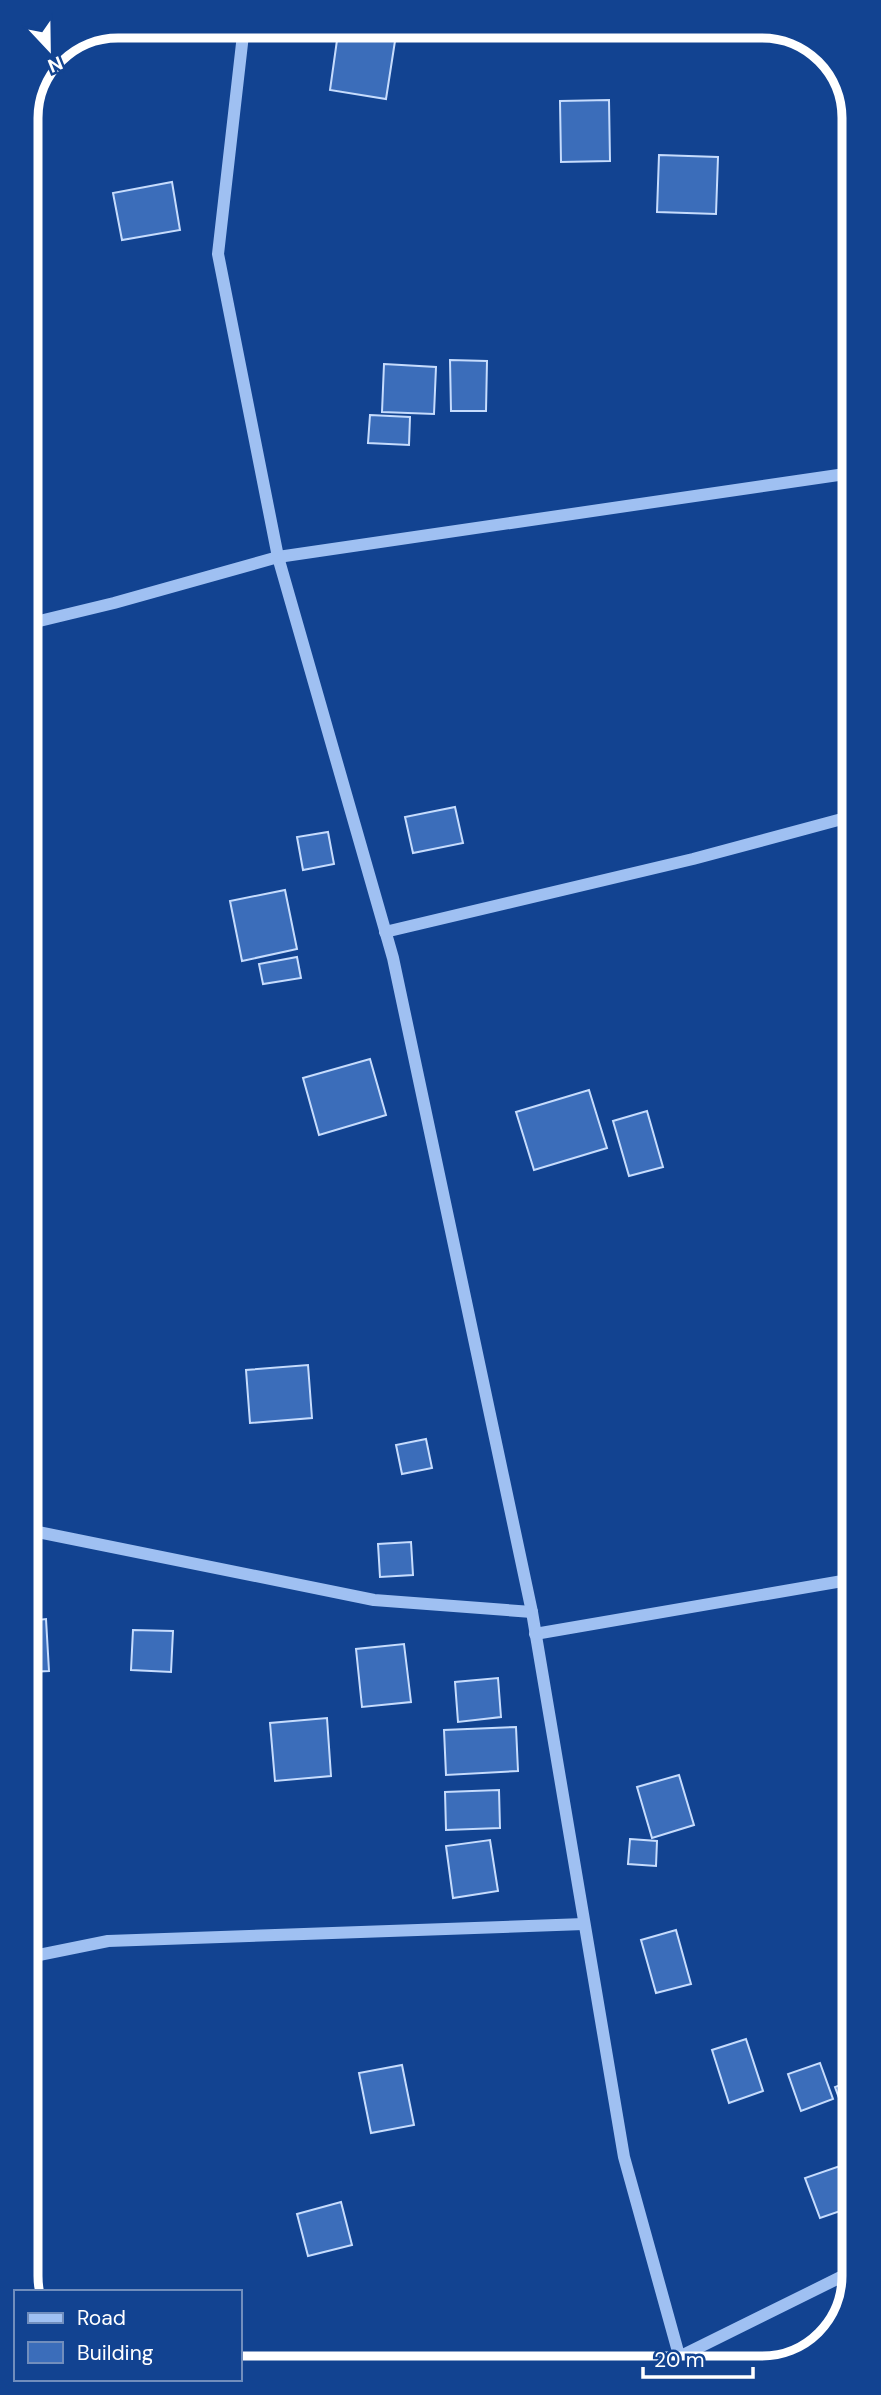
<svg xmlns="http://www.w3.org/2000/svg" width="881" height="2395" viewBox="0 0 881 2395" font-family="'DM Sans',sans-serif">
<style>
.building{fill:#3b6dba;stroke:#c6dcfd;stroke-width:2}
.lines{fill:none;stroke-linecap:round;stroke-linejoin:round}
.minor{stroke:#9fc0f2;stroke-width:12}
.rim{fill:none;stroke:#fff;stroke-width:9}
</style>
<rect width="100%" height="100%" fill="#124391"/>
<g class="building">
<path d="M338 33 395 41 386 99 330 90Z"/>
<path d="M609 100 610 161 561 162 560 101Z"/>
<path d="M659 155 718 157 716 214 657 212Z"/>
<path d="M172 182 180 230 122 240 113 193Z"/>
<path d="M450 360 487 361 486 411H451Z"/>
<path d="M384 364 436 367 434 414 382 412Z"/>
<path d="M370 415 410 417 409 445 368 443Z"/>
<path d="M455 807 463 843 413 853 405 817Z"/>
<path d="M328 832 334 864 303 870 297 837Z"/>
<path d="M285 890 297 949 242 961 230 901Z"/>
<path d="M297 957 301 978 263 984 259 964Z"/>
<path d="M370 1059 386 1115 319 1135 303 1078Z"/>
<path d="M589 1090 607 1148 534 1170 516 1112Z"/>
<path d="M647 1111 663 1167 629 1176 613 1121Z"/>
<path d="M308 1365 312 1418 250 1423 246 1370Z"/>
<path d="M426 1439 432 1468 402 1474 396 1445Z"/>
<path d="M411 1542 413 1575 380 1577 378 1544Z"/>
<path d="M46 1619 49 1671 29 1672V1621Z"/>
<path d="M133 1630 173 1631 171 1672 131 1670Z"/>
<path d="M404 1644 411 1702 362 1707 356 1649Z"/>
<path d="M498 1678 501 1717 458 1722 455 1682Z"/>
<path d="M327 1718 331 1776 275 1781 270 1723Z"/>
<path d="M516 1727 518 1771 446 1775 444 1730Z"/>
<path d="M679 1775 694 1825 652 1838 637 1787Z"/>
<path d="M499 1790 500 1828 446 1830 445 1792Z"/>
<path d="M630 1839 657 1841 656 1866 628 1864Z"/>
<path d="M490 1840 498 1891 453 1898 446 1846Z"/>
<path d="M676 1930 691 1984 656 1993 641 1940Z"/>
<path d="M746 2039 763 2091 729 2103 712 2050Z"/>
<path d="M820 2063 833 2099 801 2111 788 2074Z"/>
<path d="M402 2065 414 2125 371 2133 359 2073Z"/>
<path d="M854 2080 855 2126 850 2128 835 2087Z"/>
<path d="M840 2166 855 2206 820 2218 805 2178Z"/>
<path d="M341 2202 352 2245 308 2256 297 2214Z"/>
</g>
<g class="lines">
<g class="minor">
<path d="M244 26 218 254 278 557 393 958 532 1612 624 2157 682 2366"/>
<path d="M27 624 114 603 278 557 852 473"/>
<path d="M385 932 693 859 853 816"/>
<path d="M28 1530 374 1600 532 1612"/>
<path d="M535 1634 854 1579"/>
<path d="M29 1957 108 1941 584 1924"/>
<path d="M661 2366 855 2270"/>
</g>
</g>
<path d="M0 0H881V2395H0ZM118 38H762A80 80 0 0 1 842 118V2276A80 80 0 0 1 762 2356H118A80 80 0 0 1 38 2276V118A80 80 0 0 1 118 38Z" fill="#124391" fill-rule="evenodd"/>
<path class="rim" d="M118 38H762A80 80 0 0 1 842 118V2276A80 80 0 0 1 762 2356H118A80 80 0 0 1 38 2276V118A80 80 0 0 1 118 38Z"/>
<rect x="14" y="2290" width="228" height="91" fill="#124391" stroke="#718ebd" stroke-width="2"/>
<rect x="28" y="2313" width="35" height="10" fill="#9fc0f2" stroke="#718ebd" stroke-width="2"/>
<text x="77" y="2325" font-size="21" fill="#ffffff">Road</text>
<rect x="28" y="2342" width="35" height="21" fill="#3b6dba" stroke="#718ebd" stroke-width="2"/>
<text x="77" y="2360" font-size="21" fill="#ffffff">Building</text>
<g transform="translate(49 49) rotate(158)" stroke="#124391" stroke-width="5" paint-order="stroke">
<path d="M0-5L12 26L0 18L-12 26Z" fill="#ffffff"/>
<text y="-10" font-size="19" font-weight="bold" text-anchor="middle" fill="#ffffff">N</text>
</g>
<path d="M643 2367v10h110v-10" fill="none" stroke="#ffffff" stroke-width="3.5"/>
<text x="654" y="2367" font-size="21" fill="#ffffff" stroke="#124391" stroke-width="5" paint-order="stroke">20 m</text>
</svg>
